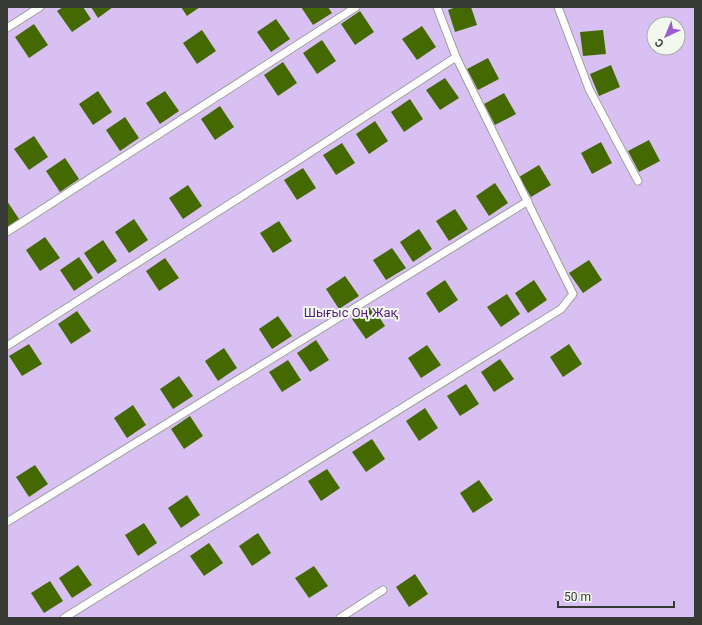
<svg xmlns="http://www.w3.org/2000/svg" width="702" height="625" viewBox="0 0 702 625" font-family="Roboto,sans-serif">
<style>
.green{fill:#d8c0f3;fill-rule:evenodd}
.building{fill:#446900}
.lines{fill:none;stroke-linecap:round;stroke-linejoin:round}
.lane-casing{stroke:#9a9f95;stroke-width:9}
.lane{stroke:#fff;stroke-width:7}
.labels{text-anchor:middle;dominant-baseline:central;stroke-width:4;stroke-linejoin:round;paint-order:stroke}
.park-label{font-size:13px;fill:#581e81;stroke:#f3f8ee}
</style>
<rect width="100%" height="100%" fill="#e5ebe0"/>
<path class="green" d="M7 7H695V618H7ZM654 24H678V48H654Z"/>
<g class="building">
<path d="M63 7H83L91 19 72 32 57 11Z"/>
<path d="M91 7H113L98 18Z"/>
<path d="M181 7H200L187 16Z"/>
<path d="M301 7H328L332 13 313 25Z"/>
<path d="M456 7H471L477 25 455 32 448 10Z"/>
<path d="M360 11 374 32 355 45 341 24Z"/>
<path d="M276 19 290 39 271 52 257 32Z"/>
<path d="M34 24 48 45 29 58 15 37Z"/>
<path d="M422 26 436 47 417 60 402 39Z"/>
<path d="M202 30 216 51 197 64 183 43Z"/>
<path d="M603 30 606 54 583 56 580 32Z"/>
<path d="M322 40 336 61 317 74 303 53Z"/>
<path d="M488 58 499 79 478 90 467 69Z"/>
<path d="M283 62 297 83 278 96 264 75Z"/>
<path d="M611 65 620 87 599 96 590 74Z"/>
<path d="M445 78 459 98 440 110 426 90Z"/>
<path d="M98 91 112 112 93 125 79 104Z"/>
<path d="M165 91 179 111 160 124 146 103Z"/>
<path d="M504 93 516 114 495 125 484 104Z"/>
<path d="M410 99 423 119 404 132 391 112Z"/>
<path d="M220 106 234 127 215 140 201 119Z"/>
<path d="M125 117 139 138 120 151 106 130Z"/>
<path d="M375 121 388 141 369 154 356 134Z"/>
<path d="M34 136 48 157 29 170 14 149Z"/>
<path d="M649 140 660 161 639 172 628 151Z"/>
<path d="M601 142 612 163 592 174 581 153Z"/>
<path d="M342 143 355 163 336 175 323 155Z"/>
<path d="M65 158 79 179 60 192 46 171Z"/>
<path d="M539 165 551 185 531 197 519 177Z"/>
<path d="M303 168 316 188 297 200 284 180Z"/>
<path d="M495 183 508 203 489 216 476 196Z"/>
<path d="M188 185 202 206 183 219 169 198Z"/>
<path d="M7 201 19 219 7 227Z"/>
<path d="M455 209 468 229 449 241 436 221Z"/>
<path d="M134 219 148 240 129 253 115 232Z"/>
<path d="M279 221 292 241 273 253 260 233Z"/>
<path d="M419 229 432 249 413 262 400 242Z"/>
<path d="M45 237 60 258 40 271 26 250Z"/>
<path d="M103 240 117 261 98 274 84 253Z"/>
<path d="M392 248 406 268 386 280 373 260Z"/>
<path d="M79 257 93 278 74 291 60 270Z"/>
<path d="M165 258 179 278 159 291 146 271Z"/>
<path d="M589 260 602 280 583 293 569 273Z"/>
<path d="M345 276 359 296 339 309 326 289Z"/>
<path d="M445 280 458 300 439 313 426 293Z"/>
<path d="M534 280 547 300 528 313 515 293Z"/>
<path d="M507 294 520 314 501 327 487 307Z"/>
<path d="M372 306 385 326 366 339 352 319Z"/>
<path d="M77 311 91 331 71 344 58 324Z"/>
<path d="M278 316 292 336 272 349 259 329Z"/>
<path d="M316 340 329 360 310 372 297 353Z"/>
<path d="M29 344 42 364 22 376 9 356Z"/>
<path d="M569 344 582 364 563 377 550 357Z"/>
<path d="M427 345 441 365 421 378 408 358Z"/>
<path d="M224 348 237 368 218 381 205 361Z"/>
<path d="M500 359 514 379 494 392 481 372Z"/>
<path d="M288 360 301 380 282 392 269 372Z"/>
<path d="M179 376 193 396 173 409 160 389Z"/>
<path d="M466 384 479 404 460 416 447 396Z"/>
<path d="M133 405 146 425 127 438 114 418Z"/>
<path d="M425 408 438 428 419 441 406 421Z"/>
<path d="M190 416 203 436 184 449 171 429Z"/>
<path d="M372 439 385 459 366 472 352 452Z"/>
<path d="M35 465 48 484 29 497 16 477Z"/>
<path d="M327 469 340 488 321 501 308 481Z"/>
<path d="M479 480 493 500 473 513 460 493Z"/>
<path d="M187 495 200 515 181 528 168 508Z"/>
<path d="M144 523 157 543 138 556 125 535Z"/>
<path d="M258 533 271 553 252 566 239 546Z"/>
<path d="M209 543 223 563 204 576 190 556Z"/>
<path d="M78 565 92 585 72 598 59 578Z"/>
<path d="M314 566 328 586 309 598 295 578Z"/>
<path d="M415 574 428 594 409 607 396 587Z"/>
<path d="M50 581 63 601 44 613 31 593Z"/>
</g>
<g class="lines">
<g class="lane-casing">
<g id="lane">
<path d="M558 7 589 89 638 181"/>
<path d="M7 28 40 7"/>
<path d="M7 232 356 7"/>
<path d="M7 346 294 163 456 57"/>
<path d="M7 522 528 201"/>
<path d="M64 618 561 309 573 294 456 57 437 7"/>
<path d="M340 618 383 590"/>
</g>
</g>
<use href="#lane" class="lane"/>
</g>
<g class="labels">
<g class="park-label">
<text x="351" y="312">Шығыс Оң Жақ</text>
</g>
</g>
<rect width="702" height="625" fill="none" stroke="#373935" stroke-width="16"/>
<g transform="translate(666 36) rotate(224)"><circle r="19" fill="#f3f8ee" stroke="#a8aca4"/>
<path d="M0-3L7 15L0 10L-7 15Z" fill="#9b5bd2"/>
<text y="-6" font-size="11" font-weight="bold" text-anchor="middle" fill="#373935">С</text>
</g>
<path d="M558 601v6h116v-6" fill="none" stroke="#373935" stroke-width="2"/>
<text x="564" y="601" font-size="12" fill="#373935" stroke="#f3f8ee" stroke-width="3" paint-order="stroke">50 m</text>
</svg>
